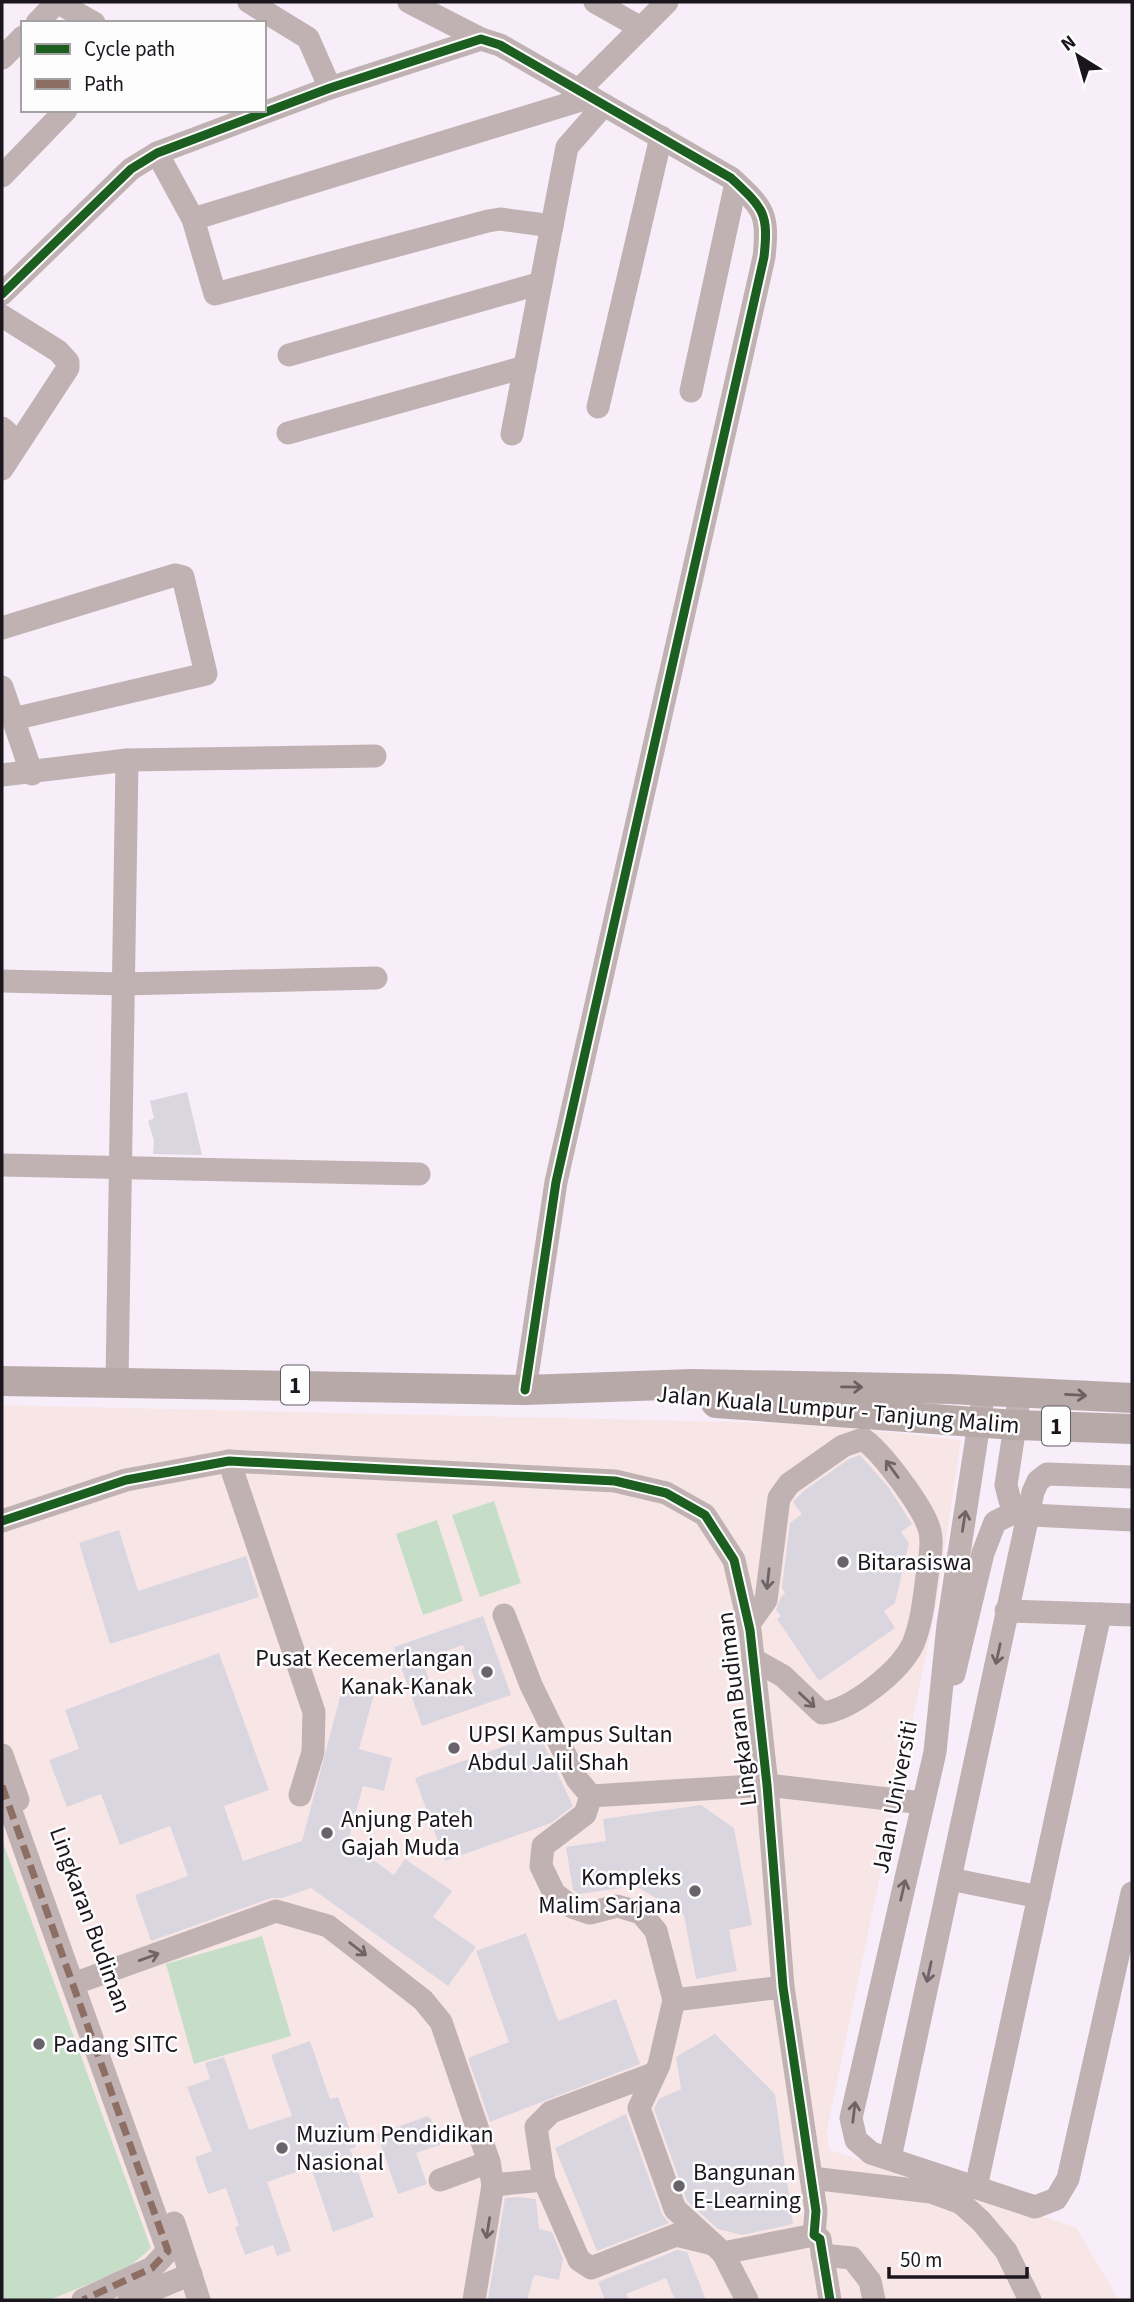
<svg xmlns="http://www.w3.org/2000/svg" width="1134" height="2302" viewBox="0 0 1134 2302" font-family="'Source Sans 3',sans-serif">
<style>
.education{fill:#f8e6e7}
.green{fill:#c6dec8}
.building{fill:#dad6e0;fill-rule:evenodd}
.lines{fill:none;stroke-linecap:round;stroke-linejoin:round}
.minor{stroke:#c0b2b2;stroke-width:23}
.major{stroke:#b8a9a9;stroke-width:30}
.quiet{stroke:#8d6e63;stroke-width:7;stroke-dasharray:14 7;stroke-linecap:butt}
.cycleway-casing{stroke:#fdfdfd;stroke-width:13}
.cycleway{stroke:#1b5e20;stroke-width:9}
.oneway{stroke:#6a6063}
.oneway2{stroke:#6e6468}
.poi-dot{fill:#68626a;stroke:#fdfdfd;stroke-width:2.5}
.labels{text-anchor:middle;dominant-baseline:central;stroke-width:5;stroke-linejoin:round;paint-order:stroke}
.shield{fill:#fdfdfd;stroke:#5f5b60;stroke-width:2}
.shield-label{font-size:23px;font-weight:bold;fill:#1b161d}
.street-label{font-size:24px;fill:#1b161d;stroke:#fdfdfd}
.poi-label{font-size:24px;fill:#1b161d;stroke:#fdfdfd;text-anchor:start}
</style>
<rect width="100%" height="100%" fill="#f7eefa"/>
<path class="education" d="M2 1405 816 1424 961 1440 936 1607 827 2130 829 2150 1076 2227 1119 2300H2Z"/>
<g class="green">
<path d="M494 1501 521 1583 480 1597 452 1515Z"/>
<path d="M437 1520 463 1601 423 1615 396 1534Z"/>
<path d="M2 1840 151 2248 127 2269 49 2300H2Z"/>
<path d="M262 1936 291 2036 194 2064 166 1964Z"/>
</g>
<g class="building">
<path d="M187 1092 202 1155 153 1154 154 1141 148 1121 154 1118 150 1101Z"/>
<path d="M860 1455 889 1488 912 1524 901 1532 909 1543 895 1603 884 1611 895 1628 819 1681 777 1619 781 1616 776 1610 781 1597 785 1593 782 1588 790 1523 802 1514 793 1502 805 1490 849 1459Z"/>
<path d="M119 1530 138 1591 246 1556 259 1597 110 1644 79 1543Z"/>
<path d="M483 1616 511 1695 422 1726 394 1647ZM463 1645 476 1683 436 1698 422 1660Z"/>
<path d="M219 1653 269 1790 224 1806 243 1861 302 1841 343 1686 374 1694 359 1749 392 1758 384 1791 363 1786 348 1842 394 1875 405 1859 452 1891 433 1917 476 1947 448 1986 311 1888 282 1898H271L151 1941 135 1895 188 1876 170 1826 120 1845 101 1794 67 1807 49 1760 79 1749 65 1710Z"/>
<path d="M539 1734 573 1806 551 1823 445 1861 415 1778Z"/>
<path d="M701 1805 734 1828 752 1925 729 1930 737 1971 696 1979 684 1915 636 1886 579 1894 573 1890 566 1847 606 1841 603 1819Z"/>
<path d="M526 1933 558 2021 616 1999 640 2064 490 2122 468 2058 509 2042 476 1951Z"/>
<path d="M715 2034 775 2094 793 2224 742 2235 718 2229 687 2201 654 2109 659 2099 681 2089 676 2057Z"/>
<path d="M310 2041 330 2099 338 2097 356 2147 350 2149 374 2217 333 2232 311 2167 267 2182 291 2251 277 2256 273 2245 245 2255 235 2227 239 2226 226 2188 208 2194 195 2157 212 2151 187 2087 210 2079 205 2063 224 2057 249 2130 292 2116 271 2055Z"/>
<path d="M626 2114 662 2214 669 2223 597 2251 555 2148Z"/>
<path d="M428 2116 439 2130 440 2145 416 2153 427 2184 398 2194 377 2134Z"/>
<path d="M517 2197 536 2199 539 2229 552 2232 563 2259 559 2280 534 2275 527 2300H488L505 2198Z"/>
<path d="M677 2250 687 2252 706 2300H675L666 2278 626 2294 629 2300H605L598 2282Z"/>
</g>
<g class="lines">
<g class="minor">
<path d="M57 2 94 23"/>
<path d="M249 2 308 38 330 88"/>
<path d="M409 2 481 39"/>
<path d="M595 2 641 28"/>
<path d="M37 23 57 2"/>
<path d="M2 58 23 37"/>
<path d="M579 90 667 2"/>
<path d="M157 153 193 219 215 294 488 221 500 219 552 226"/>
<path d="M2 176 66 110"/>
<path d="M193 219 591 97"/>
<path d="M2 294 131 169 157 153 330 88 481 39 500 45 731 178C763 208 769 212 764 257L556 1182 525 1390"/>
<path d="M2 316 58 351 68 362V368L2 469"/>
<path d="M289 355 541 283"/>
<path d="M691 391 736 183"/>
<path d="M598 407 661 137"/>
<path d="M2 428 18 443"/>
<path d="M288 433 525 367"/>
<path d="M512 434 567 147 604 105"/>
<path d="M2 628 175 575 183 577 206 674 13 719"/>
<path d="M2 687 32 774"/>
<path d="M2 775 127 760 375 756"/>
<path d="M2 981 123 984 376 978"/>
<path d="M2 1165 419 1174"/>
<path d="M117 1382 127 760"/>
<path d="M984 1391 948 1625 935 1752 851 2118 856 2140 871 2153 1035 2207 1056 2199 1068 2179 1132 1893"/>
<path d="M1020 1393 1006 1485 1010 1501 1026 1515"/>
<path d="M229 1461 314 1712 313 1752 300 1795"/>
<path d="M2 1521 126 1480 229 1461 615 1481 666 1493 705 1515 734 1560 750 1630 767 1785 783 1987 816 2211 814 2235 820 2239 830 2300"/>
<path d="M1006 1611 1132 1615"/>
<path d="M504 1615 531 1685 577 1779 591 1796 767 1785 923 1803"/>
<path d="M749 1624 766 1600 779 1498 789 1484 843 1446 863 1439C882 1452 922 1506 929 1528 934 1542 929 1562 927 1576 924 1598 922 1622 913 1644 900 1671 852 1710 822 1713L783 1676 753 1659"/>
<path d="M954 1674 983 1553 995 1522 1011 1514 1132 1520"/>
<path d="M2 1755 18 1800"/>
<path d="M2 1786 168 2251 152 2268 83 2300"/>
<path d="M591 1796 585 1814 543 1846 541 1866 554 1893 572 1907 590 1913 617 1906 641 1913 656 1931 674 2000 659 2065 639 2108 675 2209 723 2253"/>
<path d="M950 1879 1039 1897"/>
<path d="M84 1980 276 1911 328 1926 423 2000 441 2022 489 2162 493 2185 474 2300"/>
<path d="M674 2000 783 1987"/>
<path d="M653 2074 551 2112 536 2127 544 2180 579 2260 591 2268 676 2235 709 2243"/>
<path d="M890 2158 1033 1492 1038 1481 1047 1474 1132 1477"/>
<path d="M811 2178 931 2192 961 2203 981 2221 1006 2251 1030 2300"/>
<path d="M440 2180 489 2162"/>
<path d="M493 2185 544 2180"/>
<path d="M976 2187 1100 1614"/>
<path d="M174 2223 199 2300"/>
<path d="M822 2255 852 2258 870 2281 874 2300"/>
<path d="M129 2300 191 2274"/>
<path d="M747 2300 723 2253 814 2235"/>
</g>
<g class="major">
<path d="M2 1381 525 1390 693 1384 950 1389 1132 1398"/>
<path d="M716 1403 1015 1425 1132 1429"/>
</g>
<path class="quiet" d="M2 1786 168 2251 152 2268 83 2300"/>
<g class="cycleway-casing">
<g id="cycleway">
<path d="M2 294 131 169 157 153 330 88 481 39 500 45 731 178C763 208 769 212 764 257L556 1182 525 1390"/>
<path d="M2 1521 126 1480 229 1461 615 1481 666 1493 705 1515 734 1560 750 1630 767 1785 783 1987 816 2211 814 2235 820 2239 830 2300"/>
</g>
</g>
<use href="#cycleway" class="cycleway"/>
</g>
<defs><path id="oneway-shaft" d="M-6 0H5M1.5-3L5.5 0L1.5 3" fill="none" stroke-width="1.6" stroke-linecap="round" stroke-linejoin="round" transform="scale(1.75)"/></defs>
<g class="oneway">
<use href="#oneway-shaft" transform="translate(852 1387) rotate(1)"/>
<use href="#oneway-shaft" transform="translate(1076 1395) rotate(3)"/>
</g>
<g class="oneway2">
<use href="#oneway-shaft" transform="translate(892 1469) rotate(-126)"/>
<use href="#oneway-shaft" transform="translate(964 1521) rotate(-81)"/>
<use href="#oneway-shaft" transform="translate(768 1579) rotate(96)"/>
<use href="#oneway-shaft" transform="translate(998 1654) rotate(102)"/>
<use href="#oneway-shaft" transform="translate(807 1700) rotate(43)"/>
<use href="#oneway-shaft" transform="translate(903 1890) rotate(-77)"/>
<use href="#oneway-shaft" transform="translate(358 1949) rotate(38)"/>
<use href="#oneway-shaft" transform="translate(149 1957) rotate(-20)"/>
<use href="#oneway-shaft" transform="translate(929 1972) rotate(102)"/>
<use href="#oneway-shaft" transform="translate(854 2112) rotate(-83)"/>
<use href="#oneway-shaft" transform="translate(488 2228) rotate(99)"/>
</g>
<g class="poi-dot">
<circle cx="843" cy="1562" r="7"/>
<circle cx="487" cy="1672" r="7"/>
<circle cx="454" cy="1748" r="7"/>
<circle cx="327" cy="1833" r="7"/>
<circle cx="695" cy="1891" r="7"/>
<circle cx="39" cy="2044" r="7"/>
<circle cx="282" cy="2148" r="7"/>
<circle cx="679" cy="2186" r="7"/>
</g>
<g class="labels">
<g class="shield">
<rect x="281" y="1365.5" width="28" height="39" rx="5"/>
<rect x="1042" y="1406.5" width="28" height="39" rx="5"/>
</g>
<g class="shield-label">
<text x="295" y="1385">1</text>
<text x="1056" y="1426">1</text>
</g>
<g class="street-label">
<text transform="translate(838 1410) rotate(5)">Jalan Kuala Lumpur - Tanjung Malim</text>
<text transform="translate(737 1709) rotate(-97)">Lingkaran Budiman</text>
<text transform="translate(895 1797) rotate(-79)">Jalan Universiti</text>
<text transform="translate(90 1920) rotate(70)">Lingkaran Budiman</text>
</g>
<g class="poi-label">
<text x="857" y="1562">Bitarasiswa</text>
<text x="473" y="1658" text-anchor="end">Pusat Kecemerlangan<tspan x="473" dy="28">Kanak-Kanak</tspan></text>
<text x="468" y="1734">UPSI Kampus Sultan<tspan x="468" dy="28">Abdul Jalil Shah</tspan></text>
<text x="341" y="1819">Anjung Pateh<tspan x="341" dy="28">Gajah Muda</tspan></text>
<text x="681" y="1877" text-anchor="end">Kompleks<tspan x="681" dy="28">Malim Sarjana</tspan></text>
<text x="53" y="2044">Padang SITC</text>
<text x="296" y="2134">Muzium Pendidikan<tspan x="296" dy="28">Nasional</tspan></text>
<text x="693" y="2172">Bangunan<tspan x="693" dy="28">E-Learning</tspan></text>
</g>
</g>
<rect width="1134" height="2302" fill="none" stroke="#1b161d" stroke-width="7"/>
<rect x="21" y="21" width="245" height="91" fill="#fdfdfd" stroke="#a3a1a3" stroke-width="2"/>
<rect x="35" y="44" width="35" height="10" fill="#1b5e20" stroke="#a3a1a3" stroke-width="2"/>
<text x="84" y="56" font-size="21" fill="#1b161d">Cycle path</text>
<rect x="35" y="79" width="35" height="10" fill="#8d6e63" stroke="#a3a1a3" stroke-width="2"/>
<text x="84" y="91" font-size="21" fill="#1b161d">Path</text>
<g transform="translate(1078 56) rotate(323)" stroke="#fdfdfd" stroke-width="5" paint-order="stroke">
<path d="M0-5L12 26L0 18L-12 26Z" fill="#1b161d"/>
<text y="-10" font-size="19" font-weight="bold" text-anchor="middle" fill="#1b161d">N</text>
</g>
<path d="M889 2267v10h138v-10" fill="none" stroke="#1b161d" stroke-width="3.5"/>
<text x="900" y="2267" font-size="21" fill="#1b161d" stroke="#fdfdfd" stroke-width="5" paint-order="stroke">50 m</text>
</svg>
